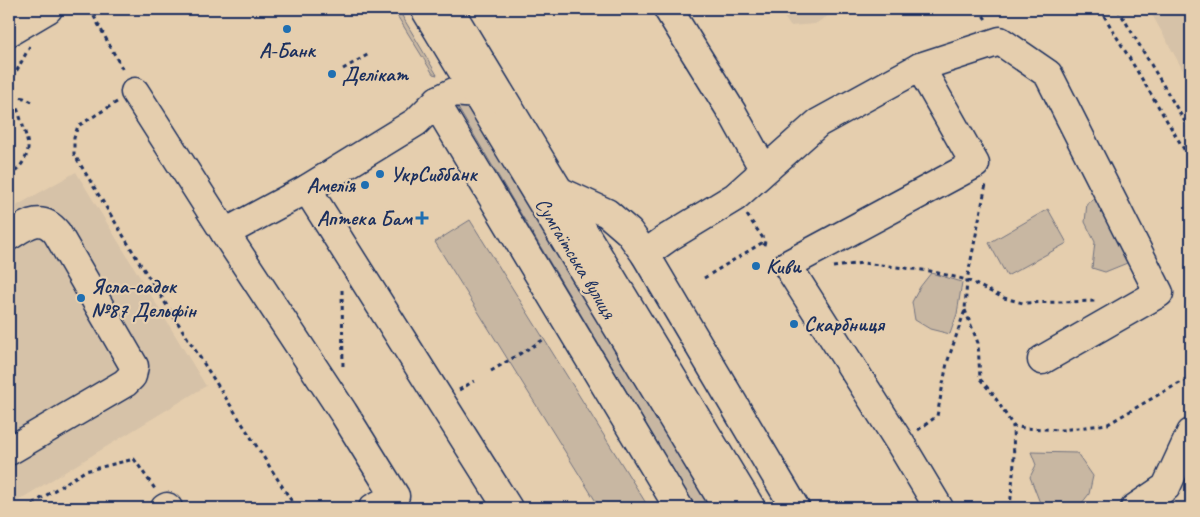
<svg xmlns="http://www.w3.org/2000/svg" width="1200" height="517" viewBox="0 0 1200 517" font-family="Caveat,sans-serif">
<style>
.built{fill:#d6c2a8}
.green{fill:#c8b7a2;stroke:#727380}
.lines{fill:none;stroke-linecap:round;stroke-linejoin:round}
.minor-casing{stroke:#1b2f5e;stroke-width:31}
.major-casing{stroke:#1b2f5e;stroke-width:31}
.path{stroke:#1b2f5e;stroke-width:3;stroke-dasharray:4 4;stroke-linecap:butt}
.minor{stroke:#e5ceae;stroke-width:28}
.major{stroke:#e5ceae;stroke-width:28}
.poi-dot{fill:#1f6fb2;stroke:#e5ceae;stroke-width:2}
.labels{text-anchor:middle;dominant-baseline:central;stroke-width:4.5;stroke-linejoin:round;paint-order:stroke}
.poi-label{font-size:21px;font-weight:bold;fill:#1b2f5e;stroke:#e5ceae;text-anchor:start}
.street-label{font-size:21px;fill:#1b2f5e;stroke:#e5ceae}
</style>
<rect width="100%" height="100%" fill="#e5ceae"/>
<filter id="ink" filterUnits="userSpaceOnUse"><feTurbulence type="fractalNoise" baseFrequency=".02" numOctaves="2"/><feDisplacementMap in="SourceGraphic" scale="10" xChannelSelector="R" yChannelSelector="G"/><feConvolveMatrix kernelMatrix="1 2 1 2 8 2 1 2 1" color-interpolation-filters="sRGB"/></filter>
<g filter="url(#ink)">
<g class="built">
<path d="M779 9H839L815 24 790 26Z"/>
<path d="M1149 9H1191V79L1189 81Z"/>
<path d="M76 172 206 386 9 506V210Z"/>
</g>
<g class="green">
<path d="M393 9H398L437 75 433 74Z"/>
<path d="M472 99 716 508H696L458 108Z"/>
<path d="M1104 194 1137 259 1105 272 1092 268 1095 242 1085 222 1087 203Z"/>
<path d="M1048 209 1067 243 1007 276 989 243Z"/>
<path d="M470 220 649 508H600L435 242Z"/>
<path d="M931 273 962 282 957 314 950 334 930 329 915 320 912 302 920 287Z"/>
<path d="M1031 452 1077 453 1093 476 1089 494 1078 508H1042L1030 477 1036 465Z"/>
</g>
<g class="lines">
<g class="minor-casing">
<g id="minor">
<path d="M668 9 733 114 764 170"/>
<path d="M9 32 48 9"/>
<path d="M920 67 975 164 787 265 900 443 939 508"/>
<path d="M135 92 225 233"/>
<path d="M438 100 442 113 679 508"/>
<path d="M307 189 508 508"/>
<path d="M559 191 607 213 629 232 645 254 795 508"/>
<path d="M9 236C27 225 41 213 57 233L134 366 132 376 125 383 9 451"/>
<path d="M645 254 669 237 735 197 818 123 920 67 1000 41 1048 74 1159 293 1042 360"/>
<path d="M165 508 167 507 168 508"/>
<path d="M373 508 395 496 343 412 225 233 307 189 416 122 438 100 454 92 476 94"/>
<path d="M1135 508 1166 487 1191 433"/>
</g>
</g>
<g class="major-casing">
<g id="major">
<path d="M425 9 727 508"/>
<path d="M449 9 751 508"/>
</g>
</g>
<g class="path">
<path d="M90 9 124 72"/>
<path d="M979 9 987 21"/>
<path d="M1100 9 1191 161"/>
<path d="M1118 9 1191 132"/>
<path d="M343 69 369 54"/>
<path d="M9 85 30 46"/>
<path d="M9 86C13 98 29 138 28 149 26 162 17 170 9 178"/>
<path d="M13 96 24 98 32 102"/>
<path d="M117 102 78 126 74 138V154L141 265 296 508"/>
<path d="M747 215 765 241 763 249"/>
<path d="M833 267 863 263 930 271 967 280 1004 298 1023 303 1098 301"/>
<path d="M704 278 765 241"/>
<path d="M342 290 343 369"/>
<path d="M965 310 978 343 980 379 993 394 1013 426 1024 428 1062 430 1108 424 1163 392 1191 377"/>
<path d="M491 371 543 340"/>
<path d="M459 390 474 381"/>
<path d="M918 430 937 416 947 363 965 310 967 280 986 184"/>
<path d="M26 508 85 471 134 459 155 489"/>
<path d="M1010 508 1014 463 1013 426"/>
</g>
<use href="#minor" class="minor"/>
<use href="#major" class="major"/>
</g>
</g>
<g class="poi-dot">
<circle cx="287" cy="29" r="5"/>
<circle cx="332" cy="74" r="5"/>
<circle cx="380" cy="174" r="5"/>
<circle cx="365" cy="185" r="5"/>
<path d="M419.5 210.5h5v5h5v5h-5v5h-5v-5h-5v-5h5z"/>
<circle cx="756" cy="266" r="5"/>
<circle cx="81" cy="298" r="5"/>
<circle cx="794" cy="324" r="5"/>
</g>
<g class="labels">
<g class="poi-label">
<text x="287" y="50" text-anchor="middle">А-Банк</text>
<text x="342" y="74">Делікат</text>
<text x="390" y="174">УкрСиббанк</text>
<text x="355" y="185" text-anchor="end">Амелія</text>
<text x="412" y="218" text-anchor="end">Аптека Бам</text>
<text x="766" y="266">Киви</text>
<text x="91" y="286">Ясла-садок<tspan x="91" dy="24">№87 Дельфін</tspan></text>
<text x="804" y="324">Скарбниця</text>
</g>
<g class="street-label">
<text transform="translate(576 258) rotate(59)">Сумгаїтська вулиця</text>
</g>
</g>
<rect width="1200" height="517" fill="none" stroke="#e5ceae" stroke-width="30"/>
<rect x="15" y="15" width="1170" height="487" fill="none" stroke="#1b2f5e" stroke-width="2" filter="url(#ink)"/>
</svg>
